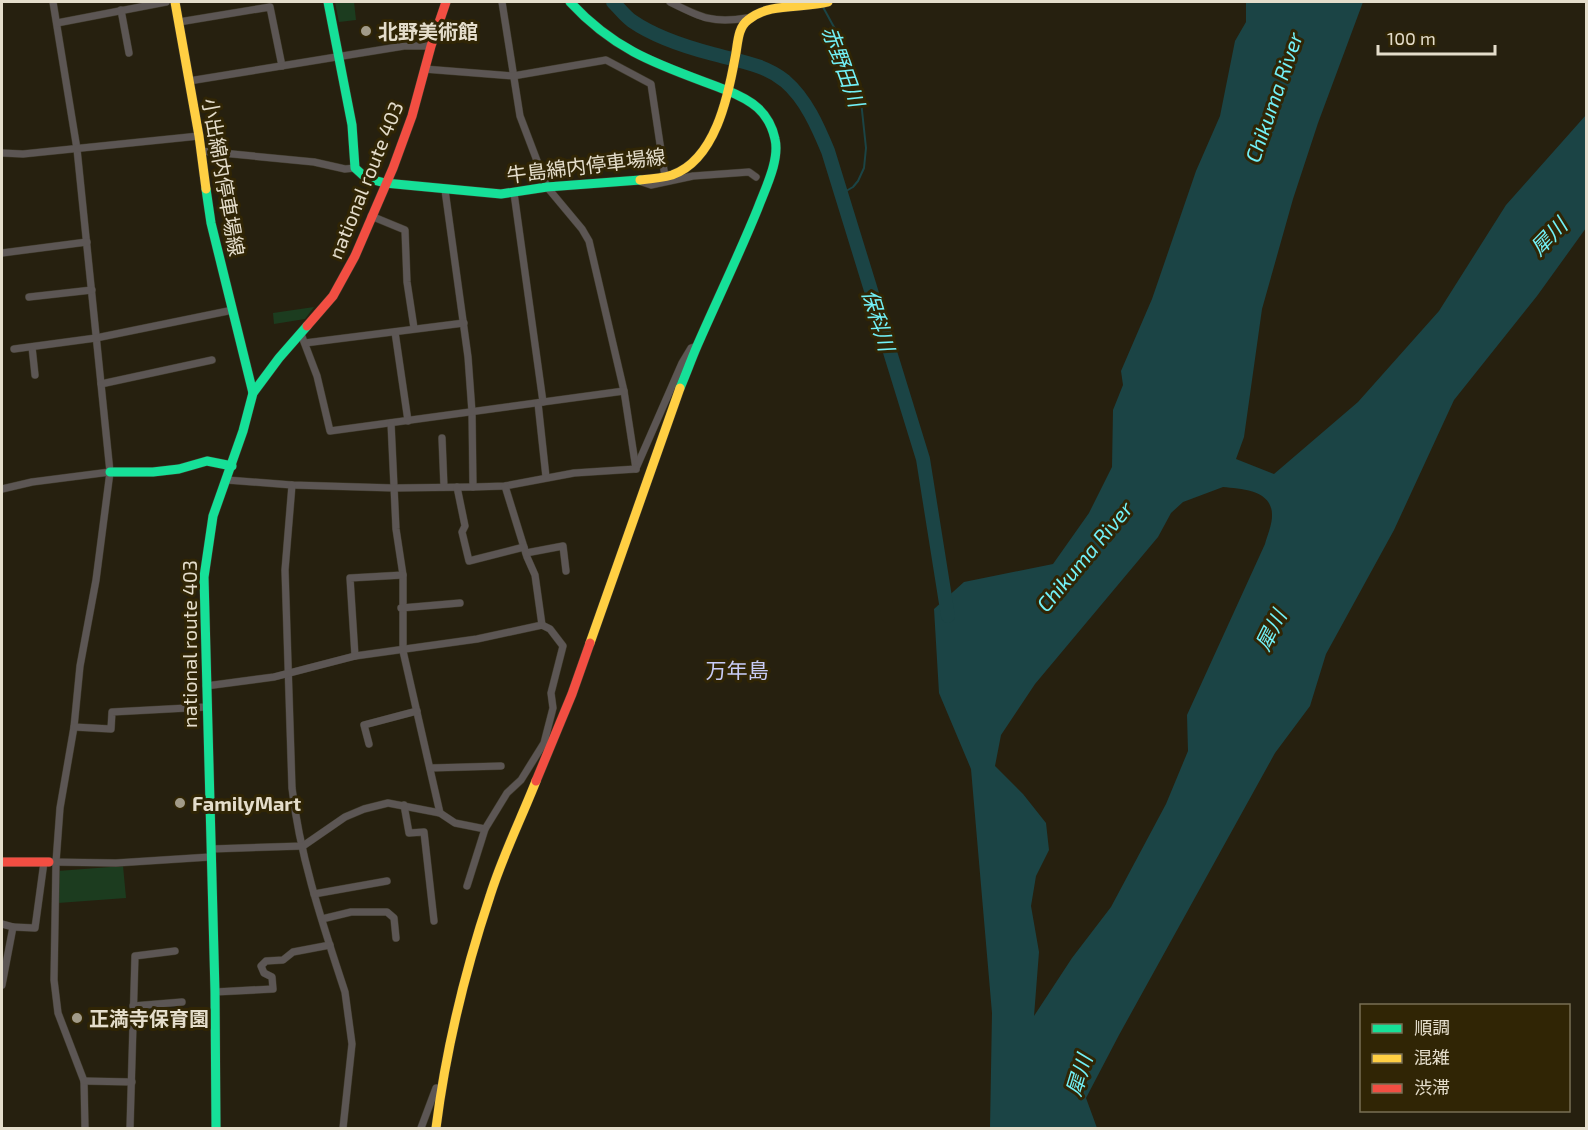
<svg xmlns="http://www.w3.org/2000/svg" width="1588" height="1130" viewBox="0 0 1588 1130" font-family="'Exo 2','Noto Sans JP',sans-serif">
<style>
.green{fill:#1c3c1f}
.water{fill:#1b4445;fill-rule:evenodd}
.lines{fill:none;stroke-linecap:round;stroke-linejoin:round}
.stream{stroke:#1b4445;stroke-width:2}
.river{stroke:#1b4445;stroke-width:14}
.street-casing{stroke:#3f3a2b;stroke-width:8}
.fast-casing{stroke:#3f3a2b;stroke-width:10}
.slow-casing{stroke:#3f3a2b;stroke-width:10}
.jam-casing{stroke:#3f3a2b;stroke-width:10}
.street{stroke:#5c5654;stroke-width:7}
.fast{stroke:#16e098;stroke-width:9}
.slow{stroke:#ffcf43;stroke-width:9}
.jam{stroke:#f24e42;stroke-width:9}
.poi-dot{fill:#a29b89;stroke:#302505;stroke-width:2}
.labels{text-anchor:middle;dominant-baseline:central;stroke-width:6;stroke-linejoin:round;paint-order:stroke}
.poi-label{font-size:20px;font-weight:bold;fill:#e4ddcb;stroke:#302505;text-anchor:start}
.street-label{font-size:20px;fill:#e4ddcb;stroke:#302505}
.water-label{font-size:21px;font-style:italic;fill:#72f1f7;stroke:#302505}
.neighbourhood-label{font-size:21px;fill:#c8ccf7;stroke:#302505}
</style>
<rect width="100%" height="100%" fill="#26200f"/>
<g class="green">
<path d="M335 2H354L356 20 339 22Z"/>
<path d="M314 307 305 319 274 324 273 313Z"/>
<path d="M123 866 126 898 58 903V871Z"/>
</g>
<path class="water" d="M1246 2H1363L1318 123 1293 199 1262 309 1244 437 1236 459 1274 474 1358 402 1439 311 1506 205 1586 115V228L1537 296 1454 400 1394 530 1326 654 1310 706 1275 753 1119 1035 1086 1098 1097 1128H990L992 1013 971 769 939 693 934 609 964 582 1053 564 1089 513 1112 467 1113 410 1123 385 1121 371 1152 299 1196 171 1220 116 1235 41 1246 22ZM1223 487C1242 489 1273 490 1272 516 1272 525 1267 536 1265 544L1187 715 1188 751 1166 804 1111 907 1072 958 1034 1016 1039 952 1031 906 1036 876 1049 850 1046 823 1023 794 995 766 1001 735 1035 684 1158 537 1171 513 1183 502Z"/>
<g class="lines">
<path class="stream" d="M823 7 835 29 861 101 866 148 864 168 858 181 853 187 841 194"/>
<path class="river" d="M613 2C619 8 625 16 632 21 655 37 686 47 713 54 738 61 764 64 785 81 806 99 818 127 828 151L923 459 948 616"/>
<g class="street-casing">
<g id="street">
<path d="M53 2 77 149 110 472 96 580 80 666 74 727 60 808 56 862 54 980 58 1013 84 1081 85 1128"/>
<path d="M502 2 520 116 547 187 582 229 589 241 624 391 636 469"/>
<path d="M670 2C700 17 712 24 747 18"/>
<path d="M121 10 129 53"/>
<path d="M179 22 270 7 282 66"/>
<path d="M57 23 166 2"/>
<path d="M424 69 513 76 606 60 651 84 665 177"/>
<path d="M189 81 404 46H431"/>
<path d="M201 151 314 162 345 169 355 168"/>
<path d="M2 153 23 154 199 136"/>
<path d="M639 181 651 185 693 176 749 172 756 177"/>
<path d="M445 190 468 357 472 412 473 487"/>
<path d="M514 193 543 402"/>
<path d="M371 216 405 230 407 282 414 328"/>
<path d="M2 253 87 242"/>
<path d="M29 297 92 290"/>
<path d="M395 332 408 421"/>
<path d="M301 334 317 376 330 431 624 391"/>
<path d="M305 343 464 323"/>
<path d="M32 347 35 375"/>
<path d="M14 349 96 338 233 310"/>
<path d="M101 384 212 360"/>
<path d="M538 403 546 477"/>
<path d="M391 423 396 529 403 575V651L440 813"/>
<path d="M442 438 444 487"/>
<path d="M637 466 682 363 691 348 697 346"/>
<path d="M227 480 292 485 394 488 473 487 505 486 574 473 636 469"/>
<path d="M292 485 285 570 292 788C300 858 323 925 345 992L352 1044 343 1128"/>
<path d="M505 486 527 557 535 575 542 625"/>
<path d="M457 487 465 526 462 532 469 561 524 547"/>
<path d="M2 489 32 482 110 472"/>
<path d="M526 553 563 546 566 571"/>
<path d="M401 608 460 603"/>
<path d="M355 656 350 578 403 575"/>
<path d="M206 686 274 677 355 656 477 639 542 625 550 629 563 646 551 693 553 708 544 743 521 780 507 793 485 829 455 823 440 813 388 803 364 809 345 817 303 846 211 849"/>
<path d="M74 727 111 729 112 712 206 707"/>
<path d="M369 744 364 725 417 711"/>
<path d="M430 768 501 766"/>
<path d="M404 805 409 833 424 832 434 921"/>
<path d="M51 862 116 863 210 857"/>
<path d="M467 886 485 829"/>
<path d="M314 894 387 881"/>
<path d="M322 919 351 912H387L394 918 396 938"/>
<path d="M2 924 13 927 2 985"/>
<path d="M13 927 35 928 44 862"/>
<path d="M215 992 273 989 272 977 264 973 261 966 266 961 283 960 293 952 330 945"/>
<path d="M133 1006 182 1002"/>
<path d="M84 1081 132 1082"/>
<path d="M130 1128 135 956 175 951"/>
<path d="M421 1128 436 1088H441"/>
</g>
</g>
<g class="fast-casing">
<g id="fast">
<path d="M328 2 352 125 355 168 366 178 385 183 501 194 547 187 640 180"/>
<path d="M570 2C618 54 663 66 726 90 751 100 769 111 775 139 780 160 765 189 758 208 739 255 717 300 697 346 691 360 686 374 680 388"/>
<path d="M206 189 211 223 253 393"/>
<path d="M110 472H153L179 469 207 461 232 466"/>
<path d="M216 1128 215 992 204 577 213 516 243 431 253 393 279 358 307 326"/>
</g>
</g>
<g class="slow-casing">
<g id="slow">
<path d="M175 2 199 136 206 189"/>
<path d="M640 180C651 179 662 178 672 175 715 160 728 97 735 58 738 45 737 28 748 20 769 2 803 9 828 2"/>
<path d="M590 643 680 388"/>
<path d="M436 1128C446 1049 465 971 490 896 502 857 521 819 536 781"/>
</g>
</g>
<g class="jam-casing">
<g id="jam">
<path d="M307 326 333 296 355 256 393 168 412 116 431 46 446 2"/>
<path d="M536 781 572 694 590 643"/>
<path d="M2 862H49"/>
</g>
</g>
<use href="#street" class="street"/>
<use href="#fast" class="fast"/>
<use href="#slow" class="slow"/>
<use href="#jam" class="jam"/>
</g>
<g class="poi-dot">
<circle cx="366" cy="31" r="6"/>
<circle cx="180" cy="803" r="6"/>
<circle cx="77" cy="1018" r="6"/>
</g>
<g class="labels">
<g class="poi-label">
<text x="378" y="31">北野美術館</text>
<text x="192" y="803">FamilyMart</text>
<text x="89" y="1018">正満寺保育園</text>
</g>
<g class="street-label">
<text transform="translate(586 165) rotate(-7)">牛島綿内停車場線</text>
<text transform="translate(224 177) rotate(80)">小出綿内停車場線</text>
<text transform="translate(365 180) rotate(-68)">national route 403</text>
<text transform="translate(189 644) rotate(-90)">national route 403</text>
</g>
<g class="water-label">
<text transform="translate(844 66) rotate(70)">赤野田川</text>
<text transform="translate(1273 97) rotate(-71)">Chikuma River</text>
<text transform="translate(1548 236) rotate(-46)">犀川</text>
<text transform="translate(879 320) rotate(73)">保科川</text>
<text transform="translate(1084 556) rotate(-50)">Chikuma River</text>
<text transform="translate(1270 630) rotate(-63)">犀川</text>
<text transform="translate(1078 1075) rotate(-73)">犀川</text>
</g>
<g class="neighbourhood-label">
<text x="737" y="669">万年島</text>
</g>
</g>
<rect width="1588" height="1130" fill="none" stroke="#e4ddcb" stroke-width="6"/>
<rect x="1360" y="1004" width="210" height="108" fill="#302505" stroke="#786f54" stroke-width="1.5"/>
<rect x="1372" y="1024" width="30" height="9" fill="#16e098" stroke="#786f54" stroke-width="1.5"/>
<text x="1414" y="1034" font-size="18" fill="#e4ddcb">順調</text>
<rect x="1372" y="1054" width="30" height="9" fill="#ffcf43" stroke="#786f54" stroke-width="1.5"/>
<text x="1414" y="1064" font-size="18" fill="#e4ddcb">混雑</text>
<rect x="1372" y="1084" width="30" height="9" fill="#f24e42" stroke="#786f54" stroke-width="1.5"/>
<text x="1414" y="1094" font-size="18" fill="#e4ddcb">渋滞</text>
<path d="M1378 45v9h117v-9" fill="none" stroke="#e4ddcb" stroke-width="3"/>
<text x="1387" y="45" font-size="18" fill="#e4ddcb" stroke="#302505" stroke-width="4.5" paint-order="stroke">100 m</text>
</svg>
